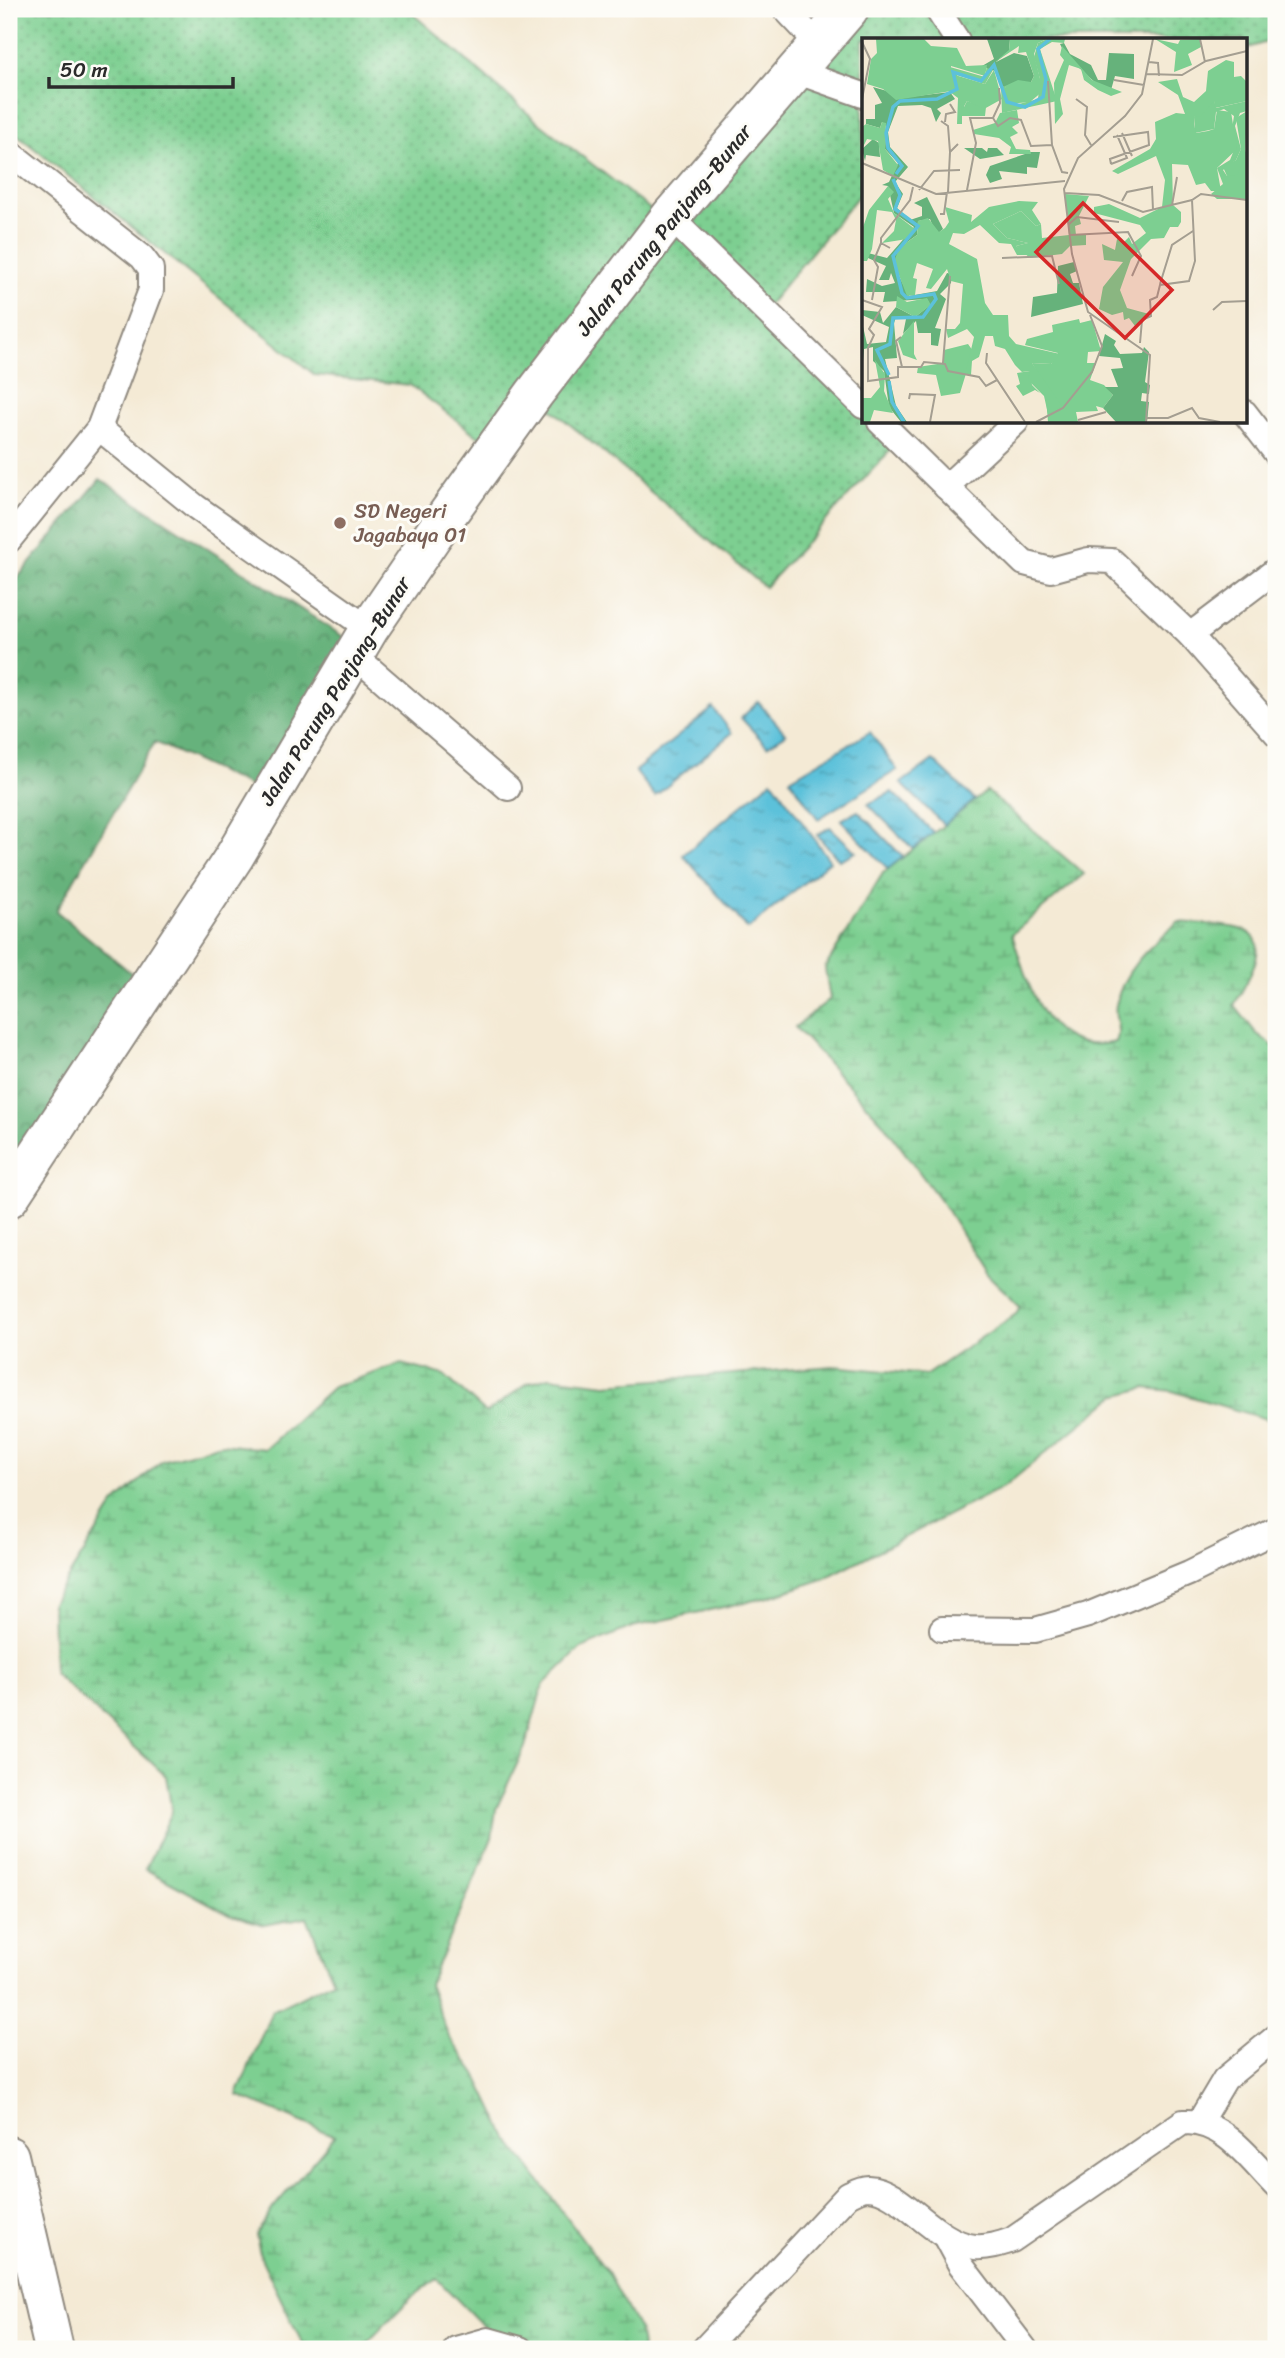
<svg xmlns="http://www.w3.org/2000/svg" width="1285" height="2358" viewBox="0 0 1285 2358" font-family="Sriracha,sans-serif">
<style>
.grass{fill:url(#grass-dots);stroke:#547d5e;stroke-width:2}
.forest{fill:url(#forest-crowns);stroke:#486e53;stroke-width:2}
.wetland{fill:url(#wetland-marsh);stroke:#547d5e;stroke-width:2}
.water{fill:url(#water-ripples);stroke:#447682;stroke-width:2}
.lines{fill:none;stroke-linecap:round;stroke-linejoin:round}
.minor-casing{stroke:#908a80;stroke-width:28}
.primary-casing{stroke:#908a80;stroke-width:42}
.minor{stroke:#fff;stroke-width:24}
.primary{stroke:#fff;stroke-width:38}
.education-dot{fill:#8d6e63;stroke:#fdfcf7;stroke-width:2.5}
.labels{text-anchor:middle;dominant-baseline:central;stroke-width:6;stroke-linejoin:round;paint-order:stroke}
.street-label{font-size:21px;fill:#2b2b2b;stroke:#fdfcf7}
.education-label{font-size:21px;fill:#785e54;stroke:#fdfcf7;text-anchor:start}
.inset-river{fill:none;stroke:#5cc1da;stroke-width:3.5}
.inset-road{fill:none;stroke:#a49e91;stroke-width:2}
.view{fill:#d62828;fill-opacity:0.15;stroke:#d62828;stroke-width:3.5}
.inset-edge{fill:none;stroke:#2b2b2b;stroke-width:3.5}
</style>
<defs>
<pattern id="grass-dots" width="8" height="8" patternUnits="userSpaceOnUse" patternTransform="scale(1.75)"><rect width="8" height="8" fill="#7dcf91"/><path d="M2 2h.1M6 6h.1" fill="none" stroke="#67a877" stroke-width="1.8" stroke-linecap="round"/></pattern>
<pattern id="forest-crowns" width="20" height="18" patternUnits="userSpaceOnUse" patternTransform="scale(1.75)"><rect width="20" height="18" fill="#66b27b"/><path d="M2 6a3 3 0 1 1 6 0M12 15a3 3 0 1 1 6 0" fill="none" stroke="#549165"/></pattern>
<pattern id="wetland-marsh" width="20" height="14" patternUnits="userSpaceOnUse" patternTransform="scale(1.75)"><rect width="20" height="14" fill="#7dcf91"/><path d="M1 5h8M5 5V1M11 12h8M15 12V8" fill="none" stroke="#67a877"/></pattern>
<pattern id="water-ripples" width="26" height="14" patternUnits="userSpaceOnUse" patternTransform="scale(1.75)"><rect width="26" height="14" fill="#5cc1da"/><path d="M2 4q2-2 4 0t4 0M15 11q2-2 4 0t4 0" fill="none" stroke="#4c9db1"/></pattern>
</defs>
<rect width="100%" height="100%" fill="#fdfcf7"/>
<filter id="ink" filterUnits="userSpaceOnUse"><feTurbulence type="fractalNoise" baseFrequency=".0143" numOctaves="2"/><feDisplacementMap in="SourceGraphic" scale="14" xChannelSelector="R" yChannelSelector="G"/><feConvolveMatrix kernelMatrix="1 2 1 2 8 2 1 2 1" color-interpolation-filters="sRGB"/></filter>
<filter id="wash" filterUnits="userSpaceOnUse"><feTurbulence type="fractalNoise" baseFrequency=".00686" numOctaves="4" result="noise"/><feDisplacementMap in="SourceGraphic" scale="28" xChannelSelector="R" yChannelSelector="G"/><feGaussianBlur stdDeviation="1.57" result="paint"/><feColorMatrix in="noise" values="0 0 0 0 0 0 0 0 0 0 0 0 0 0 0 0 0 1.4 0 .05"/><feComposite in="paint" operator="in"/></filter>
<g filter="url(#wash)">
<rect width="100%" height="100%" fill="#f4ead5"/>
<path class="grass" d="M9 9H407L539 123 668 223 855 9H1276V39L1245 49V40H863V190L760 315 863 413V422H873L896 444 765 587 525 387 480 438 410 385 315 375 9 128Z"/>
<path class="forest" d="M100 479 364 650 281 801 155 742 56 911 153 991 9 1185V588Z"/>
<path class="wetland" d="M987 791 1084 874 1012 934C1029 986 1045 1059 1116 1042 1122 1029 1113 1018 1116 1005 1123 968 1152 945 1178 922 1254 928 1282 924 1234 1005L1256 1033 1276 1048V1422L1172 1391 1145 1388 1115 1396 1005 1486 823 1579 769 1597 632 1627 581 1648 543 1685 525 1747 496 1809 492 1838 429 1984 449 2037 477 2076 506 2136 608 2273 640 2332 642 2349H522L490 2333 437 2279 411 2298 361 2349H305L261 2258 256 2235 273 2208 335 2136 237 2095 272 2011 333 1981 307 1917 265 1925 229 1914 145 1869 172 1812 166 1776 54 1673 52 1603 115 1503 162 1461 221 1444 265 1449 333 1387 401 1364 444 1375 486 1413 528 1383 549 1377 606 1384 833 1366 926 1375 1016 1314 1020 1306 987 1274 943 1204 882 1122 795 1027 830 999 825 968 883 873Z"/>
<g class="water">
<path d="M758 702 786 734 767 746 741 718Z"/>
<path d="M713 708 732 733 655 796 635 771Z"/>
<path d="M870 732 897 770 818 819 790 779Z"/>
<path d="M933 760 975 800 944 825 901 783Z"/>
<path d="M772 780 830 861 748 929 683 855Z"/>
<path d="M892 792 934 833 913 849 868 804Z"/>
<path d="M858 811 903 857 888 869 841 820Z"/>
<path d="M830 827 856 852 839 860 817 835Z"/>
</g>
</g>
<g filter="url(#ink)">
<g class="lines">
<g class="minor-casing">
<g id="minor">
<path d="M785 9 819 45"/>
<path d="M937 9 957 40"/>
<path d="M795 71 863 95"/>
<path d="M9 152 142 257 151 269V290L99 428 9 540"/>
<path d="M670 217 863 406"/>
<path d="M1245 413 1276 453"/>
<path d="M880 422 1024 563 1051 570 1088 560 1112 561 1190 635 1276 733"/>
<path d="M99 428 196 507 369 629"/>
<path d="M946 487 1016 422"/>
<path d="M1190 635 1276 570"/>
<path d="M354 655 508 788"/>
<path d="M942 1629 1035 1630 1088 1615 1189 1573 1276 1530"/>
<path d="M1200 2121 1225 2079 1276 2037"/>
<path d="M946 2238 960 2264 1025 2349"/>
<path d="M456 2349 488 2340 520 2349"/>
<path d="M704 2349 848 2195C854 2192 861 2188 868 2188 902 2189 934 2243 975 2247 988 2248 1000 2244 1012 2240L1183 2122C1224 2120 1250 2160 1276 2186"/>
</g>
</g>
<g class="primary-casing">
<g id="primary">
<path d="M9 1198 234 857 369 629 442 522 534 394 670 217 849 9"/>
<path d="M9 2156 54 2349"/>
</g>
</g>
<use href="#minor" class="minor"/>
<use href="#primary" class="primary"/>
</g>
</g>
<circle class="education-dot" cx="340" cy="523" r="7"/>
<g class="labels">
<g class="street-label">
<text transform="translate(664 230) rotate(-51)">Jalan Parung Panjang–Bunar</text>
<text transform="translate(335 691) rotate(-58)">Jalan Parung Panjang–Bunar</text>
</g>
<g class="education-label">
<text x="354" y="511">SD Negeri<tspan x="354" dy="24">Jagabaya 01</tspan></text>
</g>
</g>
<g transform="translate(862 38)">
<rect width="385" height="385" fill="#f4ead5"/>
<path d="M185 1H203L202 5 190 4 178 11 195 63 140 75 139 49 143 48 153 67 176 61 178 41 172 19 176 5ZM125 27 131 32 123 46 95 37 102 69 105 63 124 69 123 78H100V86H95L96 60 88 54V29L123 39ZM352 62 354 70 385 63V73L378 75 373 88 379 111 374 122 361 132 365 138 377 131 385 109V161H355L349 156 361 146 355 130 368 122 374 107 369 97 372 78 362 71 354 74 352 91 333 95 332 79ZM203 156 227 158 217 178 219 186 213 188 214 197 224 196V207L208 208 200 216 168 220 154 208 166 205 145 200 131 186 159 173 174 188 179 186 180 200 207 197ZM217 281 218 285 230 282 239 313 226 314 225 325H234L228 342 242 347 251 357 241 370 234 368 236 373 214 374 216 384H186L183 348 170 325 189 326 196 315 163 307 165 301 191 294 190 287ZM106 306 111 313 98 355 79 358 74 337 55 335 56 329 82 325V312ZM168 333 170 347 178 355 173 352 161 358 154 348 158 346 155 335Z" fill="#7dcf91"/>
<path d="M125 1H148L147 13 134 24 152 15 165 18 172 38 169 44 139 49 133 33 120 28 132 21ZM202 5 208 16 229 27 236 42H244L247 15 272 16V41L253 38 249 52 237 48 204 18 198 6ZM11 49 46 59 88 54 93 61 75 71 79 75 74 84 69 70 60 67 36 68 26 94 28 109 46 129 33 144 41 156 35 170 48 182 60 178V169L52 165 65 159 81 191 74 197 68 181 56 183 55 197 37 210 36 236 47 258 75 253 85 235 90 236 89 245 78 256 84 261 73 290 79 291 76 308 69 307V295H56L54 283 41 296 44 281 34 279 32 285 35 320 23 321 34 368 45 384H39L27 369 22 333 11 323V309L2 311 0 335V284L5 306 24 304 27 289 0 277V272L18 274 21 285 34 269 53 279 68 267 65 261 21 264 23 254H4L5 241 20 248 33 245 29 235 27 242H17L24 228 6 220V215L25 220 52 189 32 175 26 148 20 147 27 144 36 125 23 111 24 88 20 84 18 90 4 86V81H13V67L20 65ZM11 101 17 105 18 119 4 117 3 123 0 111ZM102 110H120L125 114 126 110H135L142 117 118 121ZM169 114H178L175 130 165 129V136L137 133 140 141 128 145 124 137 128 128ZM212 224 215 233 208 236 211 245H217L221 266 169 279 171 259 195 255 196 228ZM243 296 254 303 252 307 258 316 280 315 282 309 287 314 283 344 288 347 287 356 280 355 279 363 287 364 285 384H254L241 370 251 357 243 349H256L249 331 261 330 258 320 237 318Z" fill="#66b27b"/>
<path d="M14 1H62L69 8 95 10 104 28 125 27 123 38 89 28V53L34 62 21 51 5 46 9 21 15 15ZM148 1H185L176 5 172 16 181 53 168 64 147 66 143 48 156 42 169 44 172 38 164 14 156 15 157 8 133 24 147 12ZM293 1 316 6 318 2 338 1 339 9 326 16 330 27 312 34 314 14ZM200 8 230 42 260 54 249 58 236 52 222 42 219 31 207 27 198 61 201 76 193 86 192 45 202 22 198 17ZM364 22 372 24V39L379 38 385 44V63L353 70 352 63 339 78 332 79V86L334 95 346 93 352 91 355 72 369 74 375 111 355 130 359 153H349L343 145 334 147 326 127 310 126 311 167 319 174V184L316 189H308L302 200 289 201 269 221 258 252 265 270 287 276 273 288 267 280 262 282 261 274 250 277 237 271 241 249 261 224 242 222 240 206 253 212 255 201 262 204 267 199 270 206 284 195 278 187 232 175V169L247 166 278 180 300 169 303 142 294 118 256 136 250 133 288 111 294 101 293 84 314 75 323 76 316 57 296 44 315 41 321 59 332 64 344 53 346 33ZM132 32 140 61 122 71 105 63 100 72 93 37 123 46ZM155 72 157 85 150 89 156 95 148 99 154 111 168 112 169 116H147L149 109 137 100 112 96 111 92 133 85 138 75ZM385 73 383 120 375 137 365 138 361 129 374 122 379 111 374 80ZM20 84 24 85 23 111 36 127 31 138 21 132 16 103 5 101 0 111V89L4 86 18 90ZM26 148 32 154 26 161 32 175 53 191 45 201 20 205 32 193 34 182 30 174 15 172 10 211 5 223H0V192L7 172ZM157 163 176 164 170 172 179 186 174 188 159 173 131 186 145 200 166 205 154 208 168 217H155L149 206 137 205 118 187 102 196 91 195 87 206 115 221 123 265 131 277H146L147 298 154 306 198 316 189 326 170 325 200 368 186 376 182 358 166 342 168 333 160 334 153 327 143 311 133 308 131 298H123L117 319 110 323 109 337H103L112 299 105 291 86 300 84 291H93L98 285 101 246 89 243 85 231 69 251 64 250 71 231 55 225 51 240 55 241 53 257 45 258 32 224 37 210 55 197 56 183 66 180 77 194 83 190 87 184 83 169 110 177 109 184 127 169ZM35 258 45 264 65 260 69 267 53 279 34 269ZM52 283V316L55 322 41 317 36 303ZM13 322 23 336 22 353 31 375 12 372 8 384H0V360H9L18 349Z" fill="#7dcf91"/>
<path class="inset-river" d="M34 136 40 128 26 110 24 95 31 69 38 63 75 61 95 51 91 34 119 43 132 27 145 64 163 69 181 59 184 41 176 11 188 1M27 337 15 312 28 306 31 280 61 279 74 261 72 256 45 260 40 255 31 218 56 188 33 171 38 157 31 141M27 343 30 364 42 384"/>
<path class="inset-road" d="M338 1 343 24M0 4 8 21 0 61M287 24 296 25 297 38M284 36 320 37 344 23 385 13M252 42 282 47M186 43 190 107 200 134 206 135M214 61 225 69 223 97 229 107M131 80 136 88 148 80 159 82 169 108 190 107M79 83 86 88 88 114M83 84 84 76 93 74 88 66M260 95 270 118M0 125 74 156 203 143M249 126 248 121 287 107 286 94 251 99M249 126 265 120 255 97M57 152 72 133 98 132M105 152 114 105 108 80H131L138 65 137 50M86 154 88 114 96 106M203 155 237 157 281 174 330 162 339 156 385 162M260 163 265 154 290 149 291 172M310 167 315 139M78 176H82L85 154M206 187 215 179 257 184M208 197 266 194 279 218 270 238M28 210 19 205V200L48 162 51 149M140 220 190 218 197 246M298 246 310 207 331 193M0 262 20 269 7 291 12 297 6 310V343L36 339V329H59L62 324 83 326 86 333 117 339 124 348 135 342M10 262 16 229 12 222 19 205M351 272 360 264 385 263M39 299 34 303 40 329M278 305 280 282 289 278 288 262 295 259 298 247 327 243 333 223 330 162M125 315 124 325 163 384M81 325 88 238M47 361 48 356 73 357 68 384M284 380H306L330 370 337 380 358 384M216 382 244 374M174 384 201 370 230 334 240 308 228 277M284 384 288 317 226 274 210 216 202 151 216 120 263 78 280 56 291 1"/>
<path class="view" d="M221 165 310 252 263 300 174 214Z"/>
<rect width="385" height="385" class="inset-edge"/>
</g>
<rect width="1285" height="2358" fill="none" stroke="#fdfcf7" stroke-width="35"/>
<path d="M49 77v10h184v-10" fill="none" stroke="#2b2b2b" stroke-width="3.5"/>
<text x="60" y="77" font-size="21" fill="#2b2b2b" stroke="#fdfcf7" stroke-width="5" paint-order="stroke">50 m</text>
</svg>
